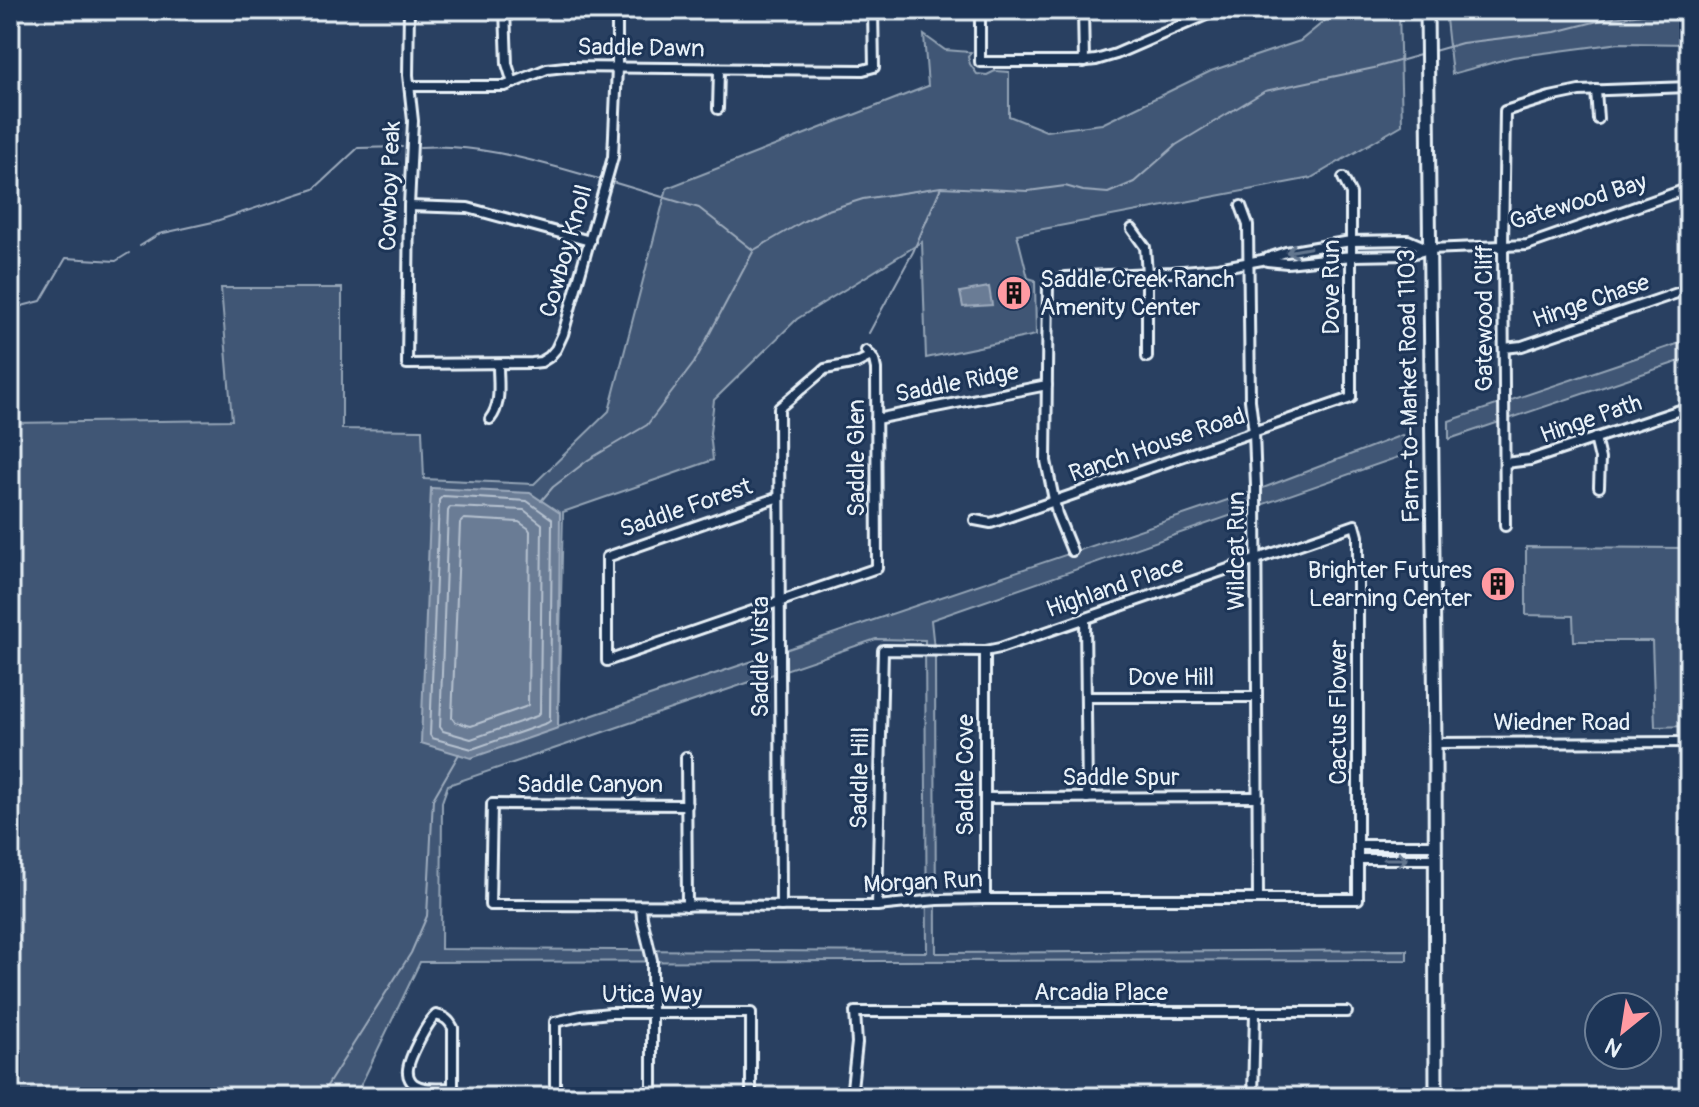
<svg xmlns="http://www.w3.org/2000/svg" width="1699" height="1107" viewBox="0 0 1699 1107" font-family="Pangolin,sans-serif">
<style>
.green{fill:#415774;stroke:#94a4b6;stroke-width:2;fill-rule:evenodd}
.water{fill:#6b7c95;stroke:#9dabbd;stroke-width:2}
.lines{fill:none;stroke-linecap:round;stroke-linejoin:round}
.shore{stroke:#b6c2d0;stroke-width:2}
.stream{stroke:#9dabbd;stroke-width:2}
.minor-casing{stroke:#e8f1f8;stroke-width:14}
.major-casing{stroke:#e8f1f8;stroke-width:17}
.minor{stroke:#1d3557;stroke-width:8}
.major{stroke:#1d3557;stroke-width:11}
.oneway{stroke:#64778f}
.labels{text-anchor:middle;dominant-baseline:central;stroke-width:6;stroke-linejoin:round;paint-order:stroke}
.street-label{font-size:24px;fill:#e8f1f8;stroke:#1d3557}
.poi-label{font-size:24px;fill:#e8f1f8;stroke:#1d3557;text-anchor:start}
</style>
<rect width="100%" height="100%" fill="#294061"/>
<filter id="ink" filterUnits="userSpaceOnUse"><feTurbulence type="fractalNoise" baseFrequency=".0125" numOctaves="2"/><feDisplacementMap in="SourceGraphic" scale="16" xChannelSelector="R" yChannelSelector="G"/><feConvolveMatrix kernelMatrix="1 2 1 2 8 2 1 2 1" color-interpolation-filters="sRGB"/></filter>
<g filter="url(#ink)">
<g class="green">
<path d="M1338 10H1399L1402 125 1311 178 1017 234 1028 278 1035 280 1036 335 926 358 922 242 797 319 714 400 710 433 713 460 563 512 558 727 1263 488 1402 435 1410 453 931 620 935 658 936 953 1407 950V960L420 962 355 1097H10V423L232 420 221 288H342V429L422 430 424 479 534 484 609 411 667 188 928 86 924 35 945 50 971 52 968 57 970 64 977 74 987 75 995 71 1009 72V116L1046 131 1102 124 1211 71 1300 41ZM876 639 925 640 927 952 441 949 442 802 448 785Z"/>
<path d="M1445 10H1689V44L1620 43 1513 57 1452 74Z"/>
<path d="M1689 340V358L1449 439V421Z"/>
<path d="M1526 547 1689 548V726L1655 727 1652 641H1574L1573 616 1526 615Z"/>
</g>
<g class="water">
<path d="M989 287 992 305 963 307 960 292Z"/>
<path d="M431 488 530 493 560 513 558 728 471 758 421 743Z"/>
</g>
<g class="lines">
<g class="shore">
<path d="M443 496 527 501 552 519 550 721 547 723 472 749 432 738 430 735 439 500Z"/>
<path d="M450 507 524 510 542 524 540 713 537 716 471 739 443 731 440 727 448 511Z"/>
<path d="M464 519 519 522 528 528 530 531 528 705 525 707 471 726 455 722 452 718 460 523Z"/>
</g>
<g class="stream">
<path d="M1434 51 1462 43 1555 32 1606 19 1642 14 1689 13"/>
<path d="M420 147C482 143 544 164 603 180"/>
<path d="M609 181 699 208 753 250"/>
<path d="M140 246 159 234 213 222 314 189 358 148 402 147"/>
<path d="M10 309 41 301 66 258 116 261 129 253"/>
<path d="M869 333 913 252 941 187"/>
<path d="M541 501 553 487 588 460 647 425 694 363 754 250 804 221 825 211 863 199 941 187 1028 191 1065 186 1083 191 1108 193 1134 182 1176 145 1265 91 1374 68 1420 55"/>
<path d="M323 1097 325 1089 411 953 427 916 433 799 459 754"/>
</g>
<g class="minor-casing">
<g id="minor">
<path d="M409 10 408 75 413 121 409 206 407 364 532 363 541 362 549 357 556 349 563 334 613 157 617 68V10"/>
<path d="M505 10 507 64 513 83"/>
<path d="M980 10V62H1078L1096 60 1116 54 1206 15 1227 10"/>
<path d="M1083 10 1084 62"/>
<path d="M410 86H505L547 69 565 67 863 70 874 67 873 10"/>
<path d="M1596 90 1598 119"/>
<path d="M718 109 719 70"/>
<path d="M409 206 468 208 590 241"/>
<path d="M1241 206 1248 225 1250 400 1254 432 1256 486 1258 898"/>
<path d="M1132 229 1145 247 1147 273V357"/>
<path d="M1267 261 1287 263 1352 256 1408 255 1429 249 1527 245 1689 188"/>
<path d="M1504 348 1522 346 1689 289"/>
<path d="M490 419C502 404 498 383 498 365"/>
<path d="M876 419 1047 385"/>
<path d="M1595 438 1600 459 1599 487"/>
<path d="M1505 463 1530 460 1689 407"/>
<path d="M779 497 607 557V661L877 568 876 369 874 360 866 351"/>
<path d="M975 520 991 523 1351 398V194L1343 178"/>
<path d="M1505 526 1503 246 1505 111 1550 97 1579 91 1689 87"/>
<path d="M1072 551 1057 514 1046 461 1048 283 1066 277 1172 272 1218 268 1262 260 1286 252 1351 241 1408 240 1429 249"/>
<path d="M1085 619 1087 798"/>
<path d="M1086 697H1257"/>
<path d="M1435 743 1689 742"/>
<path d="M686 757 687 906"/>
<path d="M985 798 1258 797"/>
<path d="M687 805 492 804 490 905 877 906 937 900 985 899H1358V536L1355 525 1000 648 985 651 883 650 877 906"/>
<path d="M1358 845H1434"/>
<path d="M1358 859H1435"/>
<path d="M985 899V651"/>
<path d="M641 906 642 918 652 960V1097"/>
<path d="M781 906 779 408 825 369 857 363 871 356"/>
<path d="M453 1088C442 1088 424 1091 414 1084 411 1082 408 1077 408 1073 406 1062 427 1023 436 1015 445 1017 449 1020 453 1028V1097"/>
<path d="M555 1097V1022L581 1016 610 1013H751V1097"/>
<path d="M851 1097 857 1043 855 1012H1347"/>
<path d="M1253 1097 1255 1012"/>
</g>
</g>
<g class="major-casing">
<path id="major" d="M1427 10 1435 743 1436 1097"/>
</g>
<use href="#minor" class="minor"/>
<use href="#major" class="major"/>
</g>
<defs><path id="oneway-shaft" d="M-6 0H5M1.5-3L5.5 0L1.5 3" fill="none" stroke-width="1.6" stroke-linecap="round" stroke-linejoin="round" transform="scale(2)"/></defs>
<g class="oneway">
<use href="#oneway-shaft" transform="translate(1298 250) rotate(169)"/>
<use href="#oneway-shaft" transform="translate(1396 859)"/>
</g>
</g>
<defs>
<g id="building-disc" transform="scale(1.8)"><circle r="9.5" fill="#ff9aa2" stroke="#1d3557"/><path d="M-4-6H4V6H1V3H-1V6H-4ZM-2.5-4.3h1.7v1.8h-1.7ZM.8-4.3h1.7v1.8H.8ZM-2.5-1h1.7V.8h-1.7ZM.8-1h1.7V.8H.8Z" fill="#111"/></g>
</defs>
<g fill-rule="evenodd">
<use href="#building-disc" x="1014" y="293"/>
<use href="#building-disc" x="1498" y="584"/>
</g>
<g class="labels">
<g class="street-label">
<text transform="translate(641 48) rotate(1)">Saddle Dawn</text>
<text transform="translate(390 186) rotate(-88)">Cowboy Peak</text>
<text transform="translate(1578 202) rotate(-17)">Gatewood Bay</text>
<text transform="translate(566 251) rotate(-74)">Cowboy Knoll</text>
<text transform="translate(1331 287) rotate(-90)">Dove Run</text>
<text transform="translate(1591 301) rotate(-19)">Hinge Chase</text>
<text transform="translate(1484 318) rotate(-90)">Gatewood Cliff</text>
<text transform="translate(957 383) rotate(-11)">Saddle Ridge</text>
<text transform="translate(1409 386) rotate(-91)">Farm-to-Market Road 1103</text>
<text transform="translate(1591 419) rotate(-19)">Hinge Path</text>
<text transform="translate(1157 445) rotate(-19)">Ranch House Road</text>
<text transform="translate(856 458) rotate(-90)">Saddle Glen</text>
<text transform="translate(686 508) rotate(-19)">Saddle Forest</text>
<text transform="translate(1236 551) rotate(-90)">Wildcat Run</text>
<text transform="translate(1115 587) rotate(-19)">Highland Place</text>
<text transform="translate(760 657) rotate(-90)">Saddle Vista</text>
<text x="1171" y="677">Dove Hill</text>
<text transform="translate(1338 712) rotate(-90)">Cactus Flower</text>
<text x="1562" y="722">Wiedner Road</text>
<text transform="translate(965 775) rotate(-90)">Saddle Cove</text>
<text x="1121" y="777">Saddle Spur</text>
<text transform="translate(860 778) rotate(-89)">Saddle Hill</text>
<text x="590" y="784">Saddle Canyon</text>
<text transform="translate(923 882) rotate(-3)">Morgan Run</text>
<text x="1101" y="992">Arcadia Place</text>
<text x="652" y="994">Utica Way</text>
</g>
<g class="poi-label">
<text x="1040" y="279">Saddle Creek Ranch<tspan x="1040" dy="28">Amenity Center</tspan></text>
<text x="1472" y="570" text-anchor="end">Brighter Futures<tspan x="1472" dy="28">Learning Center</tspan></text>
</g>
</g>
<rect width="1699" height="1107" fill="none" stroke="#1d3557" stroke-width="40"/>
<rect x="20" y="20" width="1659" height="1067" fill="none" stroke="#e8f1f8" stroke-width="3" filter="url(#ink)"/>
<g transform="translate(1623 1031) rotate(210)"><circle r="38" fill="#1d3557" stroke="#6e8097" stroke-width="2"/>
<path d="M0-6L14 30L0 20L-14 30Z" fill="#ff9aa2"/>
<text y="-12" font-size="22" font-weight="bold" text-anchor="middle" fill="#e8f1f8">N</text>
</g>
</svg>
